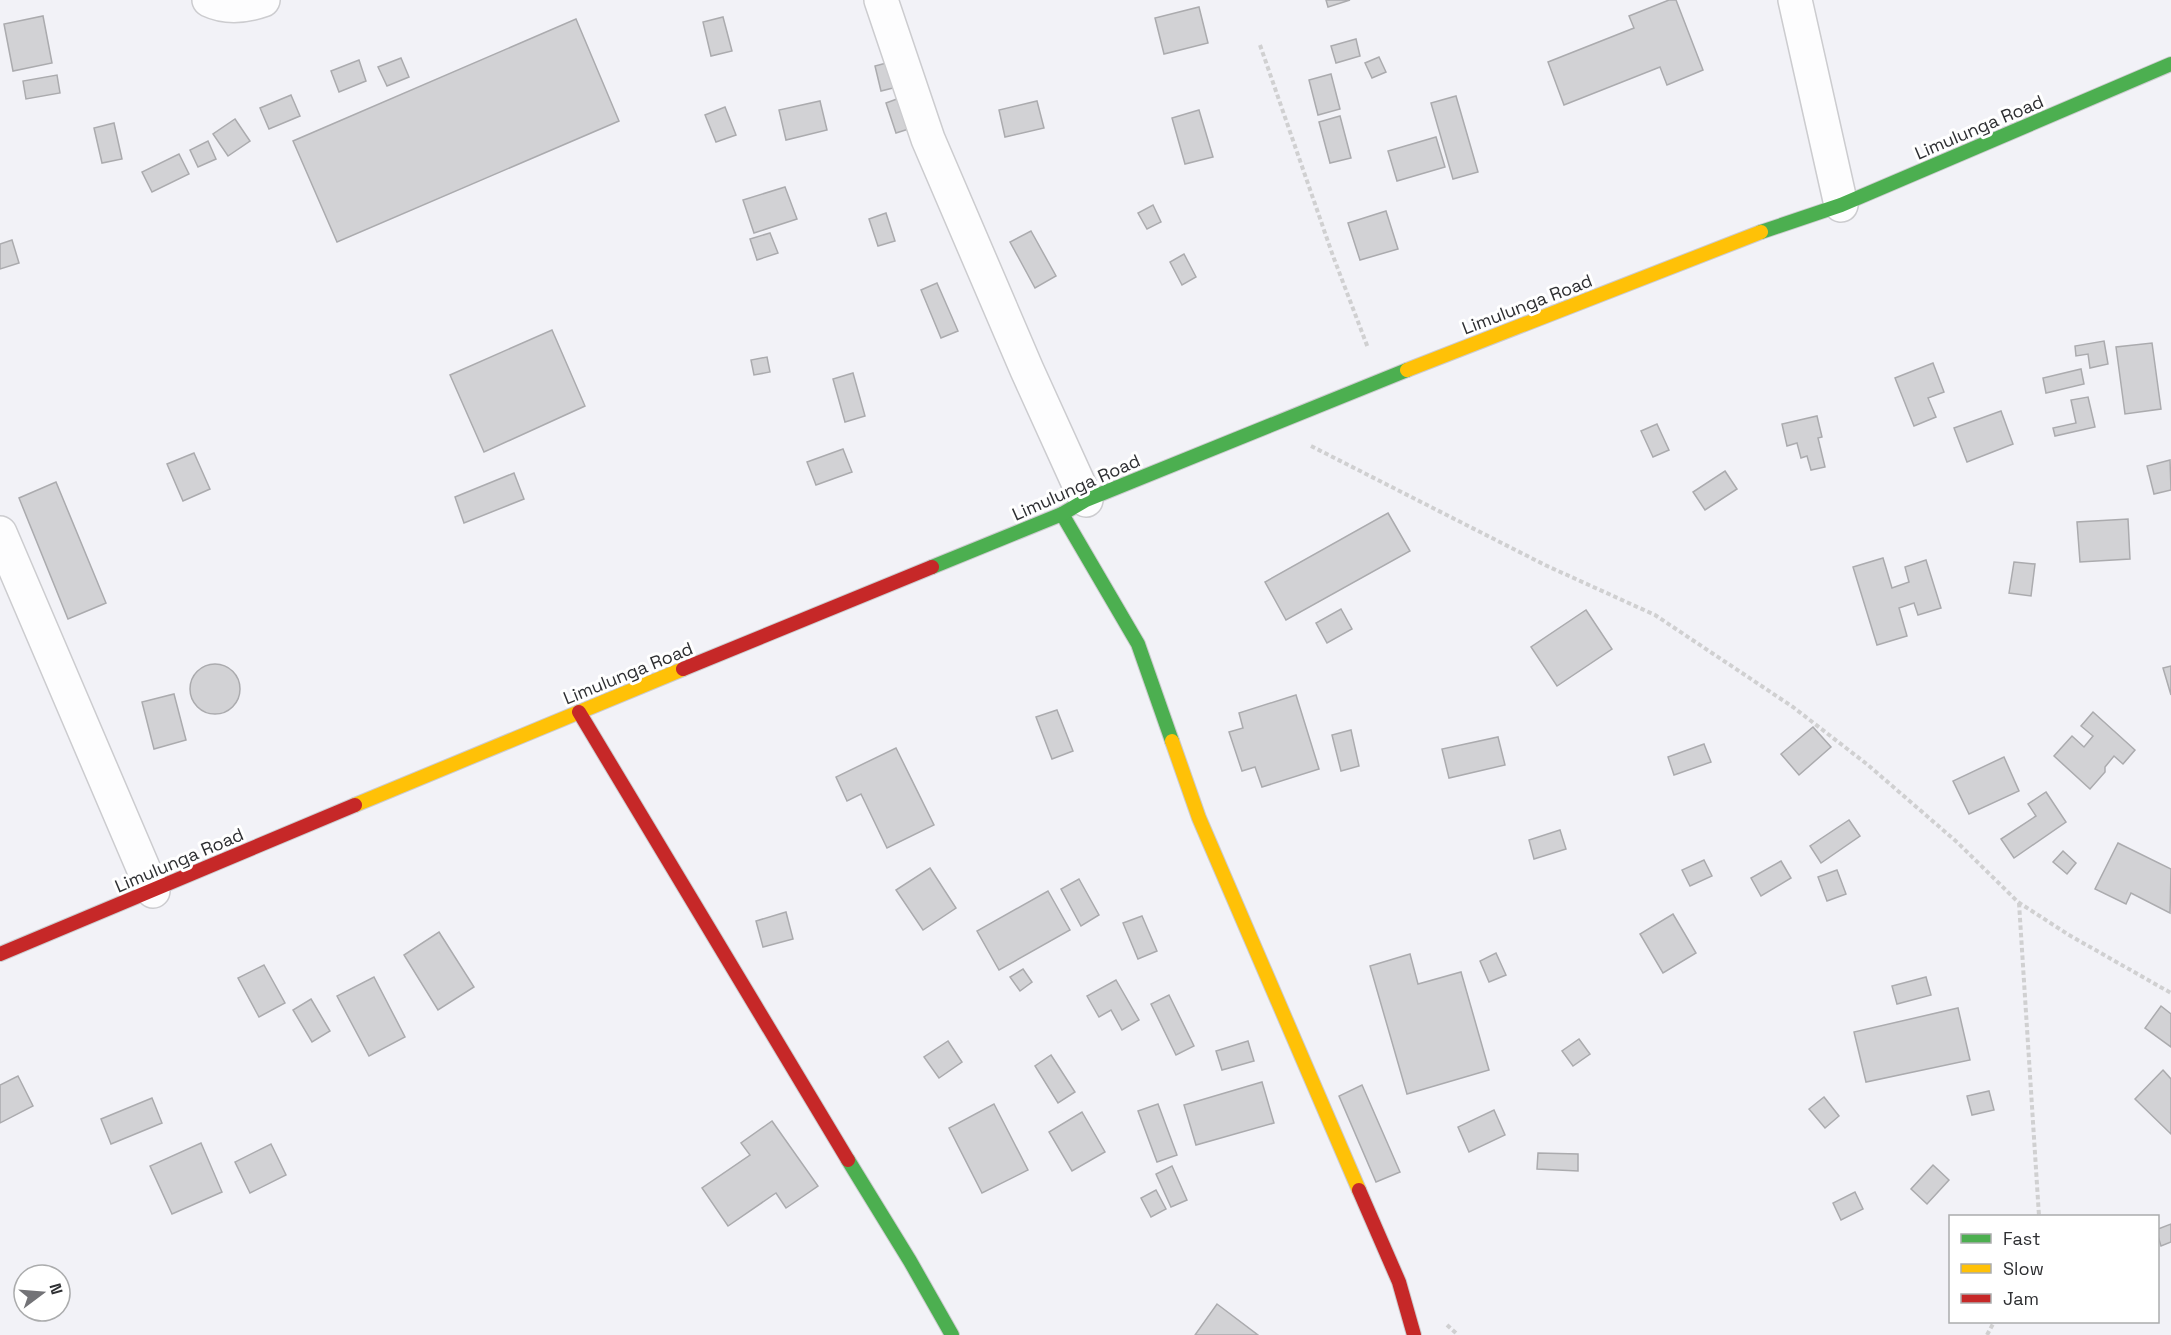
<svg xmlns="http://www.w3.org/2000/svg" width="2171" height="1335" viewBox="0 0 2171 1335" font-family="'Space Grotesk',sans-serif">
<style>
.building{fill:#d2d2d5;stroke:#ababae;stroke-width:1.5}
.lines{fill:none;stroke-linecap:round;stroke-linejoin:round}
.street-casing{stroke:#cccccf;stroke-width:36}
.fast-casing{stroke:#cccccf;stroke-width:16}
.slow-casing{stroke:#cccccf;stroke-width:16}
.jam-casing{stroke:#cccccf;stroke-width:16}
.path{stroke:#d0d0d1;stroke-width:4;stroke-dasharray:4.5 3;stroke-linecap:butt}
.street{stroke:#fdfdfe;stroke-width:33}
.fast{stroke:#4caf50;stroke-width:14}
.slow{stroke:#ffc107;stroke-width:14}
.jam{stroke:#c62828;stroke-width:14}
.labels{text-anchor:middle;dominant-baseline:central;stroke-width:6;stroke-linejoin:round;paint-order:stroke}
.street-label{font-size:18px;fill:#2e2f32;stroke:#fff}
</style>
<rect width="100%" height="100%" fill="#f2f2f7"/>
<g class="building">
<path d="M1326 0H1350L1328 7Z"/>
<path d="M1669 0H1676L1703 70 1667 85 1660 67 1564 105 1548 62 1634 28 1629 16Z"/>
<path d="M1199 7 1208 43 1164 54 1155 18Z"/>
<path d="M43 16 52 63 13 71 4 24Z"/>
<path d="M723 17 732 51 711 56 703 22Z"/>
<path d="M576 19 619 121 337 242 293 141Z"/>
<path d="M1356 39 1360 56 1336 63 1331 46Z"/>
<path d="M1379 57 1386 72 1372 78 1365 63Z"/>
<path d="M401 58 409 77 387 86 378 67Z"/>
<path d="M359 60 366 81 339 92 331 71Z"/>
<path d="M894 61 901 86 881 91 875 66Z"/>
<path d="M1331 74 1340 109 1318 115 1309 80Z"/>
<path d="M57 75 60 93 26 99 23 81Z"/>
<path d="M291 95 300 116 269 129 260 108Z"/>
<path d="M905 96 915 127 896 133 886 103Z"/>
<path d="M1456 96 1478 172 1453 179 1431 103Z"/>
<path d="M820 101 827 130 786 140 779 110Z"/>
<path d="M1037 101 1044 128 1005 137 999 110Z"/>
<path d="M725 107 736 135 716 142 705 115Z"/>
<path d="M1199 110 1213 157 1185 164 1172 118Z"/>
<path d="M1340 116 1351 158 1330 163 1319 122Z"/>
<path d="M235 119 250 141 228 156 213 134Z"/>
<path d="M114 123 122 159 102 163 94 128Z"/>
<path d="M1436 137 1445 167 1397 181 1388 151Z"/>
<path d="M208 141 216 159 198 167 190 150Z"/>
<path d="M179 154 189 174 152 192 142 172Z"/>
<path d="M785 187 797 219 754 233 743 200Z"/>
<path d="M1153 205 1161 222 1147 229 1138 213Z"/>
<path d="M1386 211 1398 249 1360 260 1348 223Z"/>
<path d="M886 213 895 241 878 246 869 219Z"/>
<path d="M1031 231 1056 276 1035 288 1010 242Z"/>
<path d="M770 233 778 253 757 260 750 239Z"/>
<path d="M12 240 19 263 0 269V244Z"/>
<path d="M1184 254 1196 277 1182 285 1170 262Z"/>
<path d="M937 283 958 331 941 338 921 290Z"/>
<path d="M552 330 585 406 484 452 450 375Z"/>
<path d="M2104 341 2108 364 2090 368 2088 354 2076 356 2075 346Z"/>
<path d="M2152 343 2161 409 2125 414 2116 347Z"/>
<path d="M767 357 770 372 754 375 751 360Z"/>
<path d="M1933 363 1944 392 1928 398 1936 417 1914 426 1895 378Z"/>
<path d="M2081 369 2084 384 2046 393 2043 378Z"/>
<path d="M853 373 865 416 845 422 833 379Z"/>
<path d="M2088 397 2095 427 2055 436 2053 428 2076 423 2071 400Z"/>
<path d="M2001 411 2013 444 1967 462 1954 428Z"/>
<path d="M1817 416 1822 437 1818 438 1825 467 1811 470 1807 456 1801 458 1797 443 1787 446 1782 424Z"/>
<path d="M1657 424 1669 450 1653 457 1641 431Z"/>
<path d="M843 449 852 472 816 485 807 462Z"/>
<path d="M194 453 210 489 183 501 167 464Z"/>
<path d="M2170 460 2171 490 2154 494 2147 466Z"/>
<path d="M1725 471 1737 489 1705 510 1693 492Z"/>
<path d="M514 473 524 499 464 523 455 497Z"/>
<path d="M56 482 106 603 68 619 19 498Z"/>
<path d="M1388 513 1410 551 1286 620 1265 582Z"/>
<path d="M2128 519 2130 559 2080 562 2077 522Z"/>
<path d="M1883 558 1892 588 1909 582 1905 567 1926 560 1941 608 1918 615 1914 603 1899 608 1907 636 1877 645 1853 567Z"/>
<path d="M2014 562 2035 564 2031 596 2009 593Z"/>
<path d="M1341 609 1352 629 1327 643 1316 623Z"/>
<path d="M1586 610 1612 649 1557 686 1531 647Z"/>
<circle cx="215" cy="689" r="25"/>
<path d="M2171 666V695L2163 668Z"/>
<path d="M174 694 186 740 154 749 142 702Z"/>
<path d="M1296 695 1319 769 1262 787 1255 767 1242 771 1229 732 1243 728 1239 713Z"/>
<path d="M1057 710 1073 751 1052 759 1036 717Z"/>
<path d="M2093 712 2135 750 2123 764 2114 756 2105 767V772L2090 789 2054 756 2072 736 2084 747 2093 736 2081 726Z"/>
<path d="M1813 727 1831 747 1799 775 1781 754Z"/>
<path d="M1351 730 1359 766 1341 771 1332 735Z"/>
<path d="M1498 737 1505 765 1449 778 1442 749Z"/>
<path d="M1704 744 1711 762 1674 775 1668 757Z"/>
<path d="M896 748 934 825 887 848 861 794 847 801 836 777Z"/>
<path d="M2004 757 2019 791 1969 814 1953 781Z"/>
<path d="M2046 792 2066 822 2014 858 2001 839 2036 816 2028 804Z"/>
<path d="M1849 820 1860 836 1821 863 1810 846Z"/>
<path d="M1560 830 1566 849 1534 859 1529 840Z"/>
<path d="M2118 843 2171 869 2170 913 2131 893 2126 904 2095 889Z"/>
<path d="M2063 851 2076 863 2067 874 2053 862Z"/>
<path d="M1704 860 1712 876 1690 886 1682 870Z"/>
<path d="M1781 861 1791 878 1761 896 1751 878Z"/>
<path d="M930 868 956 908 923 930 896 890Z"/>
<path d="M1837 870 1846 894 1827 901 1818 877Z"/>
<path d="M1079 879 1099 915 1081 926 1061 889Z"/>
<path d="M1048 891 1070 930 999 970 977 931Z"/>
<path d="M786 912 793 939 763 947 756 921Z"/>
<path d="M1673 914 1696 953 1663 973 1640 934Z"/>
<path d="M1142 916 1157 951 1138 959 1123 923Z"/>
<path d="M439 932 474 987 438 1010 404 955Z"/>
<path d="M1496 953 1506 975 1489 982 1480 961Z"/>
<path d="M1410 954 1418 984 1461 972 1489 1070 1407 1094 1370 966Z"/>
<path d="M264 965 285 1003 259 1017 238 978Z"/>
<path d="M1023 969 1032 982 1020 991 1010 977Z"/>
<path d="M374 977 405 1037 369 1056 337 996Z"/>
<path d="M1926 977 1931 995 1897 1004 1892 986Z"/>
<path d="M1116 980 1139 1020 1122 1030 1111 1010 1099 1017 1087 996Z"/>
<path d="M1169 995 1194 1046 1176 1055 1151 1004Z"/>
<path d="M311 999 330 1031 312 1042 293 1010Z"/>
<path d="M2161 1006 2171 1014V1047L2145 1028Z"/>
<path d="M1958 1008 1970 1060 1866 1082 1854 1032Z"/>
<path d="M1579 1039 1590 1054 1573 1066 1562 1051Z"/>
<path d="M948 1041 962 1062 939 1078 924 1057Z"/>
<path d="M1248 1041 1254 1061 1222 1070 1216 1051Z"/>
<path d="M1051 1055 1075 1092 1058 1103 1035 1066Z"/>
<path d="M2163 1070 2171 1079V1134L2135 1099Z"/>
<path d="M18 1076 33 1106 0 1123V1085Z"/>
<path d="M1262 1082 1274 1123 1196 1145 1184 1105Z"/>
<path d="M1362 1085 1400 1172 1376 1182 1339 1096Z"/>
<path d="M1989 1091 1994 1110 1972 1115 1967 1096Z"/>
<path d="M1824 1097 1839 1116 1825 1128 1809 1109Z"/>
<path d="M152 1098 162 1123 111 1144 101 1119Z"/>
<path d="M994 1104 1028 1170 982 1193 949 1128Z"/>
<path d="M1158 1104 1177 1155 1157 1162 1138 1111Z"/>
<path d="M1494 1110 1505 1135 1469 1152 1458 1127Z"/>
<path d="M1082 1112 1105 1152 1072 1171 1049 1132Z"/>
<path d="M772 1121 818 1186 786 1208 776 1193 728 1226 702 1188 750 1155 741 1143Z"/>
<path d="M201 1143 222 1192 172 1214 150 1166Z"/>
<path d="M271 1144 286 1175 250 1193 235 1162Z"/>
<path d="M1538 1153 1578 1154V1171L1537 1169Z"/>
<path d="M1933 1165 1949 1180 1927 1204 1911 1189Z"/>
<path d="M1172 1166 1187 1200 1171 1207 1156 1174Z"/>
<path d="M1156 1190 1166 1209 1151 1217 1141 1198Z"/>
<path d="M1855 1192 1863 1209 1841 1220 1833 1203Z"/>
<path d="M2171 1224V1242L2161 1246 2158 1236V1229Z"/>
<path d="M1217 1304 1258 1335H1195Z"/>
</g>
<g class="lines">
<g class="street-casing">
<g id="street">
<path d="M209 0C226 8 246 6 263 0"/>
<path d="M881 0 928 139 1027 370 1086 500"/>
<path d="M1795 0 1841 205"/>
<path d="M0 533 153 891"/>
</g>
</g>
<g class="fast-casing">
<g id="fast">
<path d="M1761 232 1841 205 2171 64"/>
<path d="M1062 514 1138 644 1172 741"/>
<path d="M932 567 1062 514 1086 500 1407 370"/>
<path d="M848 1160 910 1261 952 1335"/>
</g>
</g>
<g class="slow-casing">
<g id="slow">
<path d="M1407 370 1761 232"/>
<path d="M1172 741 1199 818 1359 1190"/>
<path d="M355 805 683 669"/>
</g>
</g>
<g class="jam-casing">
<g id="jam">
<path d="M683 669 932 567"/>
<path d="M579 712 848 1160"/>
<path d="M0 954 355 805"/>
<path d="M1359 1190 1399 1282 1414 1335"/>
</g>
</g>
<g class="path">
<path d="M1260 45 1333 256 1368 348"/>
<path d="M1311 446 1545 565 1655 615 1793 707 1868 765 1958 843 2018 902 2069 935 2171 993"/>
<path d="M2019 903 2039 1216"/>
<path d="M1447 1325 1458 1335"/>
<path d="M1987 1335 1994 1322"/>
</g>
<use href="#street" class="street"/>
<use href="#fast" class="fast"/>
<use href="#slow" class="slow"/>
<use href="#jam" class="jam"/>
</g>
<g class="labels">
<g class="street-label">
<text transform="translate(1979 127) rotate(-23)">Limulunga Road</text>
<text transform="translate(1527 304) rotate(-21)">Limulunga Road</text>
<text transform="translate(1076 487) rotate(-24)">Limulunga Road</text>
<text transform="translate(628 673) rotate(-22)">Limulunga Road</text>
<text transform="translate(179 860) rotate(-23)">Limulunga Road</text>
</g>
</g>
<rect x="1949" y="1215" width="210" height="108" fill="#ffffff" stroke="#abacad" stroke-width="1.5"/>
<rect x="1961" y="1234" width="30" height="9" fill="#4caf50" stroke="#abacad" stroke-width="1.5"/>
<text x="2003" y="1245" font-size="18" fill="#2e2f32">Fast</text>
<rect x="1961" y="1264" width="30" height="9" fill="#ffc107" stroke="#abacad" stroke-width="1.5"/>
<text x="2003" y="1275" font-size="18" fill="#2e2f32">Slow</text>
<rect x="1961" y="1294" width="30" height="9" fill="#c62828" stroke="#abacad" stroke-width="1.5"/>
<text x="2003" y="1305" font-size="18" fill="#2e2f32">Jam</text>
<g transform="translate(42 1293) rotate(74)"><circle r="28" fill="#ffffff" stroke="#abacad" stroke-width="1.5"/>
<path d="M0-4.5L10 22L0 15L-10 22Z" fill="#737377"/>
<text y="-9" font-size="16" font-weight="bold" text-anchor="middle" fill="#2e2f32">N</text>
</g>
</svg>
